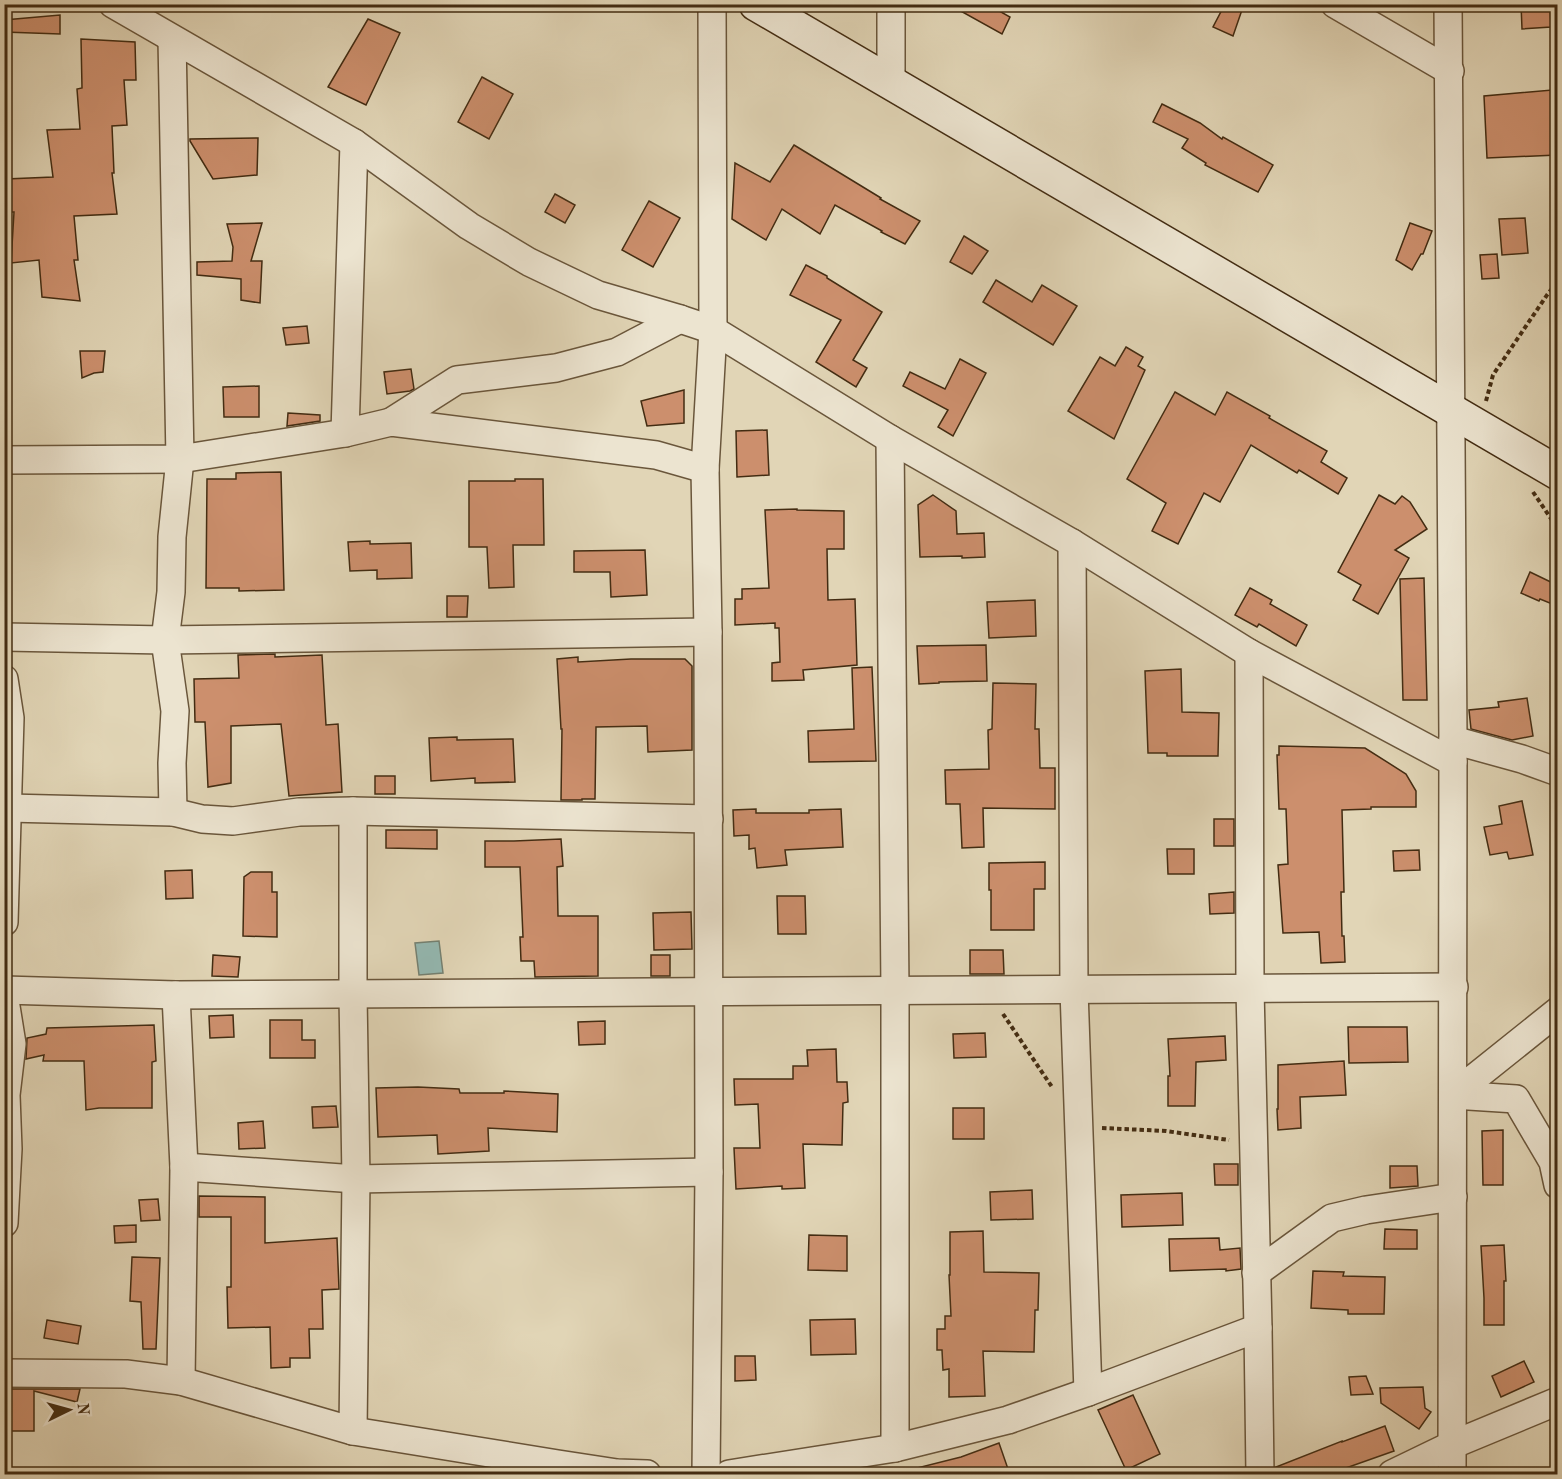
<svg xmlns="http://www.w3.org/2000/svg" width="1562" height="1479" viewBox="0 0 1562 1479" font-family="'Old Standard TT',serif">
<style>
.water{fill:#94b8b1;stroke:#748071;stroke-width:1.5}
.building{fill:#cc8f6d;stroke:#432c12;stroke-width:1.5}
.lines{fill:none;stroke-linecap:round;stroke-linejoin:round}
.street-casing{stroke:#6a563b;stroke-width:30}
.secondary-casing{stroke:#432c12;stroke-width:36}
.path{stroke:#432c12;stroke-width:4;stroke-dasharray:4.5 3;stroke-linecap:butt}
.street{stroke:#ece4d0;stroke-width:27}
.secondary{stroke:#ece4d0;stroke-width:33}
</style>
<rect width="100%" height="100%" fill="#e1d5b6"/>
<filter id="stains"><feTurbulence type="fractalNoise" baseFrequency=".00333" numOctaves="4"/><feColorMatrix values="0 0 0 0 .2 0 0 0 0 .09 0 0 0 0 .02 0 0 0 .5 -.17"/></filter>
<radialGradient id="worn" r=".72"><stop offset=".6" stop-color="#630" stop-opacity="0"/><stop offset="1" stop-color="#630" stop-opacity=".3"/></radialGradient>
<path class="water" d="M439 941 443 973 419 975 415 943Z"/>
<g class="building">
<path d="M948 4H987L1010 17 1002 34Z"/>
<path d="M1225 4H1244L1233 36 1213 27Z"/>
<path d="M1521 4H1550L1551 27 1522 29Z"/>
<path d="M60 15V34L4 32V20Z"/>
<path d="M368 19 400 33 366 105 328 87Z"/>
<path d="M81 39 135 42 136 80H124L127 125 112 126 114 173H112L117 214 74 216 78 260H74L80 301 42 297 39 260 11 263 14 212H9L6 179 53 177 47 130 80 129 77 89 82 88Z"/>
<path d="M482 77 513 94 489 139 458 122Z"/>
<path d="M1552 90 1554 119H1557V155L1487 158 1484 96Z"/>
<path d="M1162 104 1200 123 1222 139 1223 137 1273 165 1258 192 1205 165 1206 163 1182 148 1188 139 1153 122Z"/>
<path d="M258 138 257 175 213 179 190 141V139Z"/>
<path d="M794 145 881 198 880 199 920 221 905 244 881 232 882 231 835 205 820 234 782 209 766 240 732 219 735 163 770 182Z"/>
<path d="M555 194 575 205 565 223 545 212Z"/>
<path d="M649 201 680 218 653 267 622 250Z"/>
<path d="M1525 218 1528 253 1502 255 1499 219Z"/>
<path d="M262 223 251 261H262L260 303 241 300V279L197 275V262L232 261 233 247 227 224Z"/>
<path d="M1410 223 1432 231 1423 254H1421L1412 270 1396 260Z"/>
<path d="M964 236 988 251 972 274 950 262Z"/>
<path d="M1497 254 1499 278 1482 279 1480 255Z"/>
<path d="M806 265 827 276V278L882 312 853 360 867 368 856 387 816 362 841 320 790 295Z"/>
<path d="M996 280 1032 302 1042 285 1077 306 1053 345 983 302Z"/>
<path d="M307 326 309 343 286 345 283 328Z"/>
<path d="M1126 347 1143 357 1138 366 1145 370 1114 439 1068 411 1100 357 1115 366Z"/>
<path d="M80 351H105L103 372 94 373 82 378Z"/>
<path d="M960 359 986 373 953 436 938 427 948 410 903 386 910 372 945 389Z"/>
<path d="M411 369 414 389 410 391 387 394 384 372Z"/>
<path d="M259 386V417H224L223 387Z"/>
<path d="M684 390V423L647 426 641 401Z"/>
<path d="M1175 392 1215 415 1227 392 1270 416 1269 418 1327 451 1321 462 1347 478 1338 494 1299 470 1297 473 1251 445 1220 502 1204 493 1178 544 1152 531 1166 503 1127 479Z"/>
<path d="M288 413 320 415V421L287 426Z"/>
<path d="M767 430 769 475 737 477 736 431Z"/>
<path d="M281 472 284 590 239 591V588H206L207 479H236V473Z"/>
<path d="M515 479H543L544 545H513L514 587 489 588 487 547H469V481H515Z"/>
<path d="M933 495 956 511 957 534 984 533 985 557 962 558V556L920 557 918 505Z"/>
<path d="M1379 495 1395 504 1402 496 1410 502 1427 529 1395 550 1409 558 1378 614 1353 600 1361 585 1338 572Z"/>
<path d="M797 509V510L844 511V549H827L828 600 855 599 857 665 803 670 804 680 772 681V663L780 662 779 628H775V623L735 625V599H742V589L769 588 765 510Z"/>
<path d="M370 541V544L411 543 412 578 377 579V570L350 571 348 542Z"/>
<path d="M645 550 647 595 611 597 610 572H574V551Z"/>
<path d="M1530 572 1557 585V606L1540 599 1539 601 1521 593Z"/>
<path d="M1424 578 1427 700H1403L1400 579Z"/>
<path d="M1250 588 1272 600 1270 604 1307 625 1296 646 1259 624 1257 627 1235 615Z"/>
<path d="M447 596H468L467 617H447Z"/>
<path d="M1035 600 1036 636 989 638 987 602Z"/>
<path d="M986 645 987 681 939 682V683L919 684 917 646Z"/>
<path d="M275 654V657L322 655 326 725 338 724 342 792 289 796 281 724 231 726V783L208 787 205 722H195L194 679 239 678 238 655Z"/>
<path d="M578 657V662L631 659H685L692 666V750L648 752 647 726 596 727 595 799H582V800H561L562 729H561L557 659Z"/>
<path d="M872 667 876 761 809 762 808 731 854 729 852 668Z"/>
<path d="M1181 669 1182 712 1219 713 1218 756H1167V753H1148L1145 671Z"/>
<path d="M993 683 1036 684 1035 729H1039L1040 768H1055V809L983 808 984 847 962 848 960 804H946L945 770 989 769 988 730 992 729Z"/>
<path d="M1527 698 1533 736 1512 740 1471 729 1469 710 1499 707 1498 702Z"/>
<path d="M457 737V740L513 739 515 782 475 783V778L431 781 429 738Z"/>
<path d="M1279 746 1365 748 1406 774 1416 791V807H1371V809L1342 810 1344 892H1341L1342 936H1344L1345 962 1321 963 1319 932 1283 933 1278 865 1288 864 1286 809H1279L1277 755H1279Z"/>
<rect x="375" y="776" width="20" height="18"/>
<path d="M1522 801 1533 855 1509 859 1507 852 1490 855 1484 827 1502 824 1499 806Z"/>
<path d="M756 809V813H809V810L841 809 843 847 785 850 787 865 757 868 755 848 749 849V835L734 836 733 810Z"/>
<rect x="1214" y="819" width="20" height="27"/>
<path d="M386 830H437V849L386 848Z"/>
<path d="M561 839 563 866 557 867 558 916H598V976L535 977 534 961H521L520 937H523L520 867H485V841H514Z"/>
<path d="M1167 849H1194V874H1168Z"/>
<path d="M1419 850 1420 870 1394 871 1393 851Z"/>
<path d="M1045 862V889H1034V930H991V890H989V863Z"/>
<path d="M192 870 193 898 166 899 165 871Z"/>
<path d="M251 872H272V892H277V937L243 936 244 877Z"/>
<path d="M1234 892V913L1210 914 1209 894Z"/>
<path d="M777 896H805L806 934H778Z"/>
<path d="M691 912 692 949 654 950 653 913Z"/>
<path d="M970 950H1003L1004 974H970Z"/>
<path d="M213 955 240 957 238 977 212 976Z"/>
<rect x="651" y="955" width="19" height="21"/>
<path d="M233 1015 234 1037 210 1038 209 1016Z"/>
<path d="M270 1020H302V1040H315V1058H270Z"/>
<path d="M605 1021V1044L579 1045 578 1022Z"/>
<path d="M154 1025 156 1061 152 1062V1108H99L86 1110 84 1061H43L44 1055 26 1059 27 1038 46 1034 47 1028Z"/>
<path d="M1348 1027H1407L1408 1062 1349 1063Z"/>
<path d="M985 1033 986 1057 954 1058 953 1034Z"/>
<path d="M1225 1036 1226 1060 1196 1062 1195 1106H1168V1076H1170L1168 1039Z"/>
<path d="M836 1049 837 1082H847L848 1102 843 1103 842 1145 803 1144 805 1188 782 1189V1186L736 1189 734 1148H760L758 1104 735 1105 734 1079H793V1066H808L807 1050Z"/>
<path d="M1344 1061 1346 1095 1300 1097 1301 1128 1278 1130 1277 1109H1278V1065Z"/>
<path d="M418 1087 459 1089 460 1093H504V1091L558 1094 557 1132 488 1128 489 1151 438 1154 437 1135 378 1137 376 1088Z"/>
<path d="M336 1106 338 1127 313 1128 312 1107Z"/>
<rect x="953" y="1108" width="31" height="31"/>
<path d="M263 1121 265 1148 239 1149 238 1123Z"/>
<path d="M1503 1130V1185H1483L1482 1131Z"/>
<path d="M1214 1164H1238V1185H1215Z"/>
<path d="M1390 1166H1417L1418 1186 1390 1188Z"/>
<path d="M1032 1190 1033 1219 991 1220 990 1192Z"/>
<path d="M1182 1193 1183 1225 1122 1227 1121 1195Z"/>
<path d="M199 1196 265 1197V1243L337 1238 339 1289 322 1290 323 1329H309L310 1358H290V1367L271 1368 270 1327 228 1328 227 1287H231V1217H199Z"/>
<path d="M158 1199 160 1220 141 1221 139 1200Z"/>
<path d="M136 1225V1242L115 1243 114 1226Z"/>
<path d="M1385 1229 1417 1230V1249H1384Z"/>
<path d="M983 1231 984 1272 1039 1273 1038 1310H1035L1034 1352 983 1351 985 1396 949 1397V1369L943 1370 942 1350H937V1329H945V1316H951L949 1275H950V1232Z"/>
<path d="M809 1235 847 1236V1271L808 1270Z"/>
<path d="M1219 1238 1220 1250 1240 1248 1241 1269 1226 1271V1269L1170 1271 1169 1239Z"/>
<path d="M1504 1245 1506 1281H1504V1325H1484V1298L1481 1246Z"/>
<path d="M132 1257 160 1258 156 1349H143L141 1302 130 1301Z"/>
<path d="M1313 1271 1344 1272 1343 1276 1385 1277 1384 1314H1348V1310L1311 1308Z"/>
<path d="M855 1319 856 1354 811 1355 810 1320Z"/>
<path d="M47 1320 81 1326 78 1344 44 1338Z"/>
<path d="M735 1356H755L756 1380 735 1381Z"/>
<path d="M1524 1361 1534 1382 1501 1397 1492 1376Z"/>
<path d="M1366 1376 1373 1394 1351 1395 1349 1377Z"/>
<path d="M1423 1387 1425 1408 1431 1412 1419 1429 1381 1403 1380 1388Z"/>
<path d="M11 1389H80L77 1402 34 1391V1431H11Z"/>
<path d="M1133 1395 1160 1454 1126 1470 1098 1410Z"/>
<path d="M1385 1426 1394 1451 1329 1474H1276V1467L1342 1441V1442Z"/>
<path d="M999 1443 1008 1469 992 1474H918L917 1468 961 1457Z"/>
</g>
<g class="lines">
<g class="street-casing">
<g id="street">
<path d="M113 4 354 143 469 226 529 262 598 295 680 319 713 330 890 439 1072 543 1249 653 1453 762"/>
<path d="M891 4V83"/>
<path d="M1335 4 1450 71"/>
<path d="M1448 4 1453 740 1452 1474"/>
<path d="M172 39 180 459 172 537 171 592 165 640 175 711 172 763 173 812"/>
<path d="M391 422 457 380 556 368 617 352 680 319"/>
<path d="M345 433 354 143"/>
<path d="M890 439 895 991V1448"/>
<path d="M4 460 180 459 345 433 391 422 656 455 705 469"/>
<path d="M1072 543 1074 990 1088 1392"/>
<path d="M4 637 165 640 708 632"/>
<path d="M1249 653 1250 989 1258 1328 1260 1474"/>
<path d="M4 679 10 718 4 922"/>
<path d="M1453 740 1522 759 1558 772"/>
<path d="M8 808 173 812 202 819 233 821 299 812 353 811 709 819"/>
<path d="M4 990 176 995 1454 987"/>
<path d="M4 994 12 1044 6 1095 8 1149 4 1223"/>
<path d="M176 995 184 1167 181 1381"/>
<path d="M1453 1095 1516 1099 1553 1162 1558 1185"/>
<path d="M1453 1095 1558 1011"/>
<path d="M184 1167 356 1179 709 1172"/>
<path d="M1256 1273 1332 1218 1366 1210 1453 1197"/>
<path d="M4 1373 126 1374 181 1381 353 1431 558 1464 617 1473 647 1474"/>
<path d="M353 1431 356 1179 353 995V811"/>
<path d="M706 1474 709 1172 708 632 705 469 713 330 712 4"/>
<path d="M729 1474 895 1448 1008 1420 1088 1392 1258 1328"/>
<path d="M1392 1474 1452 1445 1558 1401"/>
</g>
</g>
<g class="secondary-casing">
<path id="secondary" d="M756 4 1558 473"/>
</g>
<g class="path">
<path d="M1486 401 1493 375 1547 295 1558 281"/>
<path d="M1533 492 1558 529"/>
<path d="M1003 1014 1052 1087"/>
<path d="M1102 1128 1166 1131 1229 1140"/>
</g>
<use href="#street" class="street"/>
<use href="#secondary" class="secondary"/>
</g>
<rect width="1562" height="1479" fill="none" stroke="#e1d5b6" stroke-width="24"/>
<rect x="6" y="6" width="1550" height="1467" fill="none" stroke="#432c12" stroke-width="3"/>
<rect x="12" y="12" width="1538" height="1455" fill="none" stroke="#432c12" stroke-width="1.5"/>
<g transform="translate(69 1410) rotate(85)" stroke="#ece4d0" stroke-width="4.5" paint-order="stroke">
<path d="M0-4.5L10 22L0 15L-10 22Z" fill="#432c12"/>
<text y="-9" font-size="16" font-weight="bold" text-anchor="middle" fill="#432c12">N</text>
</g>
<rect width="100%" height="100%" filter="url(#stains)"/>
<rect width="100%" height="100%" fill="url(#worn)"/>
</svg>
